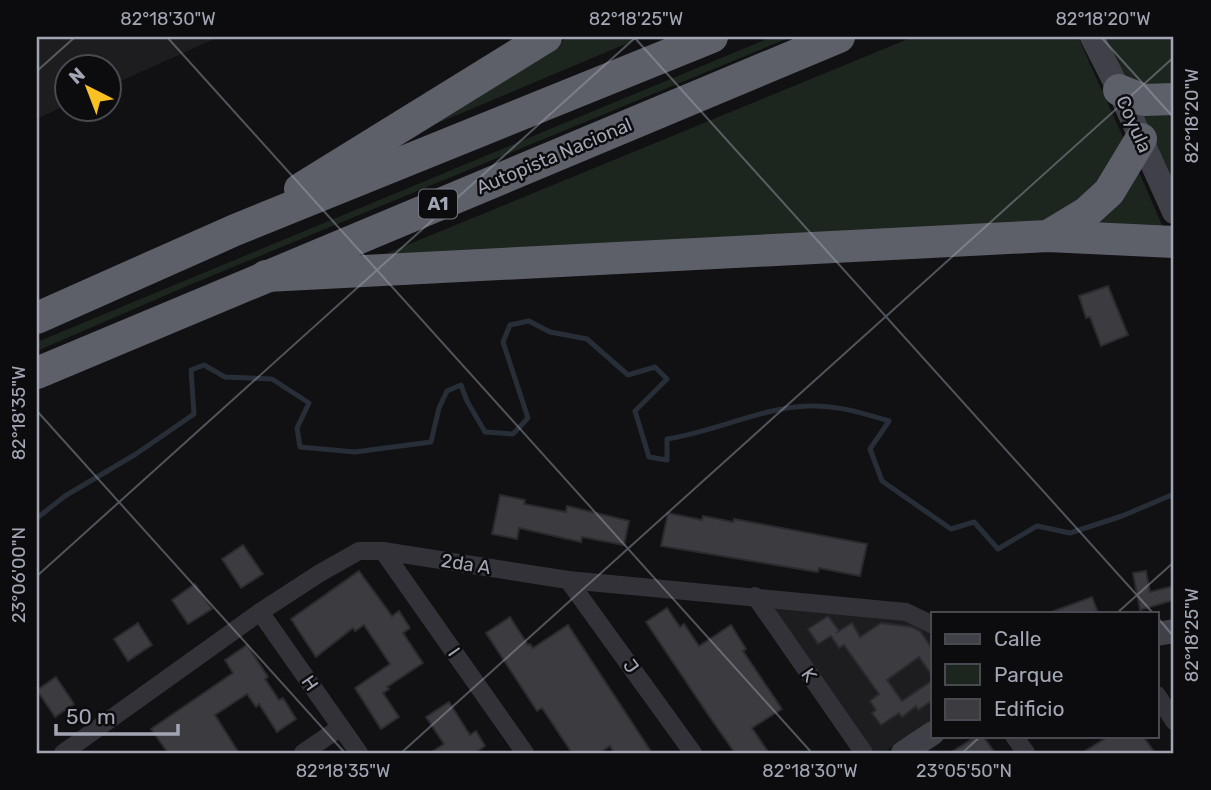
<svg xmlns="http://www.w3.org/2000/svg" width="1211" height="790" viewBox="0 0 1211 790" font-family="Rubik,sans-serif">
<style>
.built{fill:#1d1d20}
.green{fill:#1d251f}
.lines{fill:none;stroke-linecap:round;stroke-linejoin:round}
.stream{stroke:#272e37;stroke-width:5}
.building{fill:#3b3b40;stroke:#2b2b2f;stroke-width:2}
.street{stroke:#323238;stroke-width:18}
.secondary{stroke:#404148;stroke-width:24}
.highway{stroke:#5e6069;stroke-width:32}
.ticks{fill:none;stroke:#a2a6b4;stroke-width:2;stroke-opacity:0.45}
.labels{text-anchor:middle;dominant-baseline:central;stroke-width:5;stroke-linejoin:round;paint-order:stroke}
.shield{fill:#0c0c0e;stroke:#757882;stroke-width:2}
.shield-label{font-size:18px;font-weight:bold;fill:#a2a6b4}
.street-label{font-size:19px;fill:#a2a6b4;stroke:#0c0c0e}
.neatline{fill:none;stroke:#a2a6b4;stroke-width:2.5}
.ticks-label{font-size:18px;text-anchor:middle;fill:#a2a6b4}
</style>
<rect width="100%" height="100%" fill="#111113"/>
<g class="built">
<path d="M37 37H219L109 86 108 66H66V105L37 119Z"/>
<path d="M771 604 899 619 920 626 933 635V719L883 753H874Z"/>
</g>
<g class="green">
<path d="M569 37H642L393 142Z"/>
<path d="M772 37H791L187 286 37 351V342Z"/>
<path d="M913 37H1078L1123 137 1118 161 1112 175 1042 226 660 246 385 254Z"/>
<path d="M1100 37H1174V91L1120 81Z"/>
<path d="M1132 103 1174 108V196Z"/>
<path d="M1135 163 1166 234 1080 225Z"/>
</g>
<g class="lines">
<path class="stream" d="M37 518 65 496 136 454 194 414 191 370 204 365 225 377 272 379 309 403 297 428 300 447 355 452 431 442 439 408 447 391 461 385 467 401 485 432 513 434 528 418 503 342 510 325 529 321 550 332 587 339 628 375 655 367 667 379 635 411 649 457 667 460V439C714 432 763 407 809 406 837 405 862 413 889 421L870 449 882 481 951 529 974 522 998 549 1037 526 1070 533 1122 516 1174 494"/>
</g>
<g class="building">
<path d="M1108 286 1128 335 1101 346 1090 317 1086 318 1079 296Z"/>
<path d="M500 495 525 500 524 504 566 512 567 506 629 521 624 545 582 537 581 542 519 528 517 539 492 534Z"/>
<path d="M668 513 702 520 703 516 733 522 734 519 867 544 860 576 819 568 818 572 661 546Z"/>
<path d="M243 545 263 574 241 588 222 559Z"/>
<path d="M359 571 392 616 399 611 410 628 403 633 423 663 387 687 389 689 383 693 399 717 381 729 355 688 390 664 364 625 355 631 353 628 316 657 291 619Z"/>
<path d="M1146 571 1150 592 1174 586V600L1140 610 1133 573Z"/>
<path d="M195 584 212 609 188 624 172 600Z"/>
<path d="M1092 597 1098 613H1051V612Z"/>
<path d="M667 608 680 627 684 624 699 646 731 625 746 649 743 651 782 709 752 728 769 753H735L711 719 646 622Z"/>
<path d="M828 616 839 631 836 633 852 623 860 637 881 623 912 627 920 631 933 650V677L919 657 887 680 902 701 933 680V700L918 710 916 706 902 717 899 713 881 725 872 713 876 710 870 701 879 694 844 645 839 648 831 636 818 644 808 629Z"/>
<path d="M510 617 528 645 530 644 533 648 568 625 652 753H614L610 746 599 753H572L542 708 537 711 486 633Z"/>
<path d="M138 623 152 645 128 661 114 639Z"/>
<path d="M247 645 268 677 265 679 279 700 283 698 296 719 277 732 259 704 256 707 247 694 215 715 239 753H168L151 729 233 673 225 660Z"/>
<path d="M56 677 74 704 55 717 37 690Z"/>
<path d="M449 702 470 735 476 731 485 746 475 753H430L444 744 426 717Z"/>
<path d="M977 736H983L995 753H950Z"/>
<path d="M1109 736H1143L1155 753H1082Z"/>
</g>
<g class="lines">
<g class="street">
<path d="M383 551 525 753"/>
<path d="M568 580 693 753"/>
<path d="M755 596 864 753"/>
<path d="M260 612 359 753"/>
<path d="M1157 695 1174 721"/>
<path d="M1014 736 1026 753"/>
<path d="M63 753 260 612 320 573 359 551H383L568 580 906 612 933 625"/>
<path d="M303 753 341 727"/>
</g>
<g class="secondary">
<path d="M1092 37 1119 90 1174 212"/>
<path d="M1157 634 1174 631"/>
<path d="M903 753 933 733"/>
</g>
<g class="highway">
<path d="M1119 90 1144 100 1174 99"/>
<path d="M300 189 546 37"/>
<path d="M1048 236 1086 213 1109 192 1141 139"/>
<path d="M266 276 1048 236 1174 242"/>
<path d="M37 318 235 230 712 37"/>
<path d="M37 373 839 37"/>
</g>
</g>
<path class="ticks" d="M167 37 812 753M634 37 1153 613M1101 37 1174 118M37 71 75 37M37 411 345 753M37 576 636 37M1117 613 1174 562M1157 617 1174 637M401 753 1174 57M962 753 981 736"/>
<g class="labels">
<rect class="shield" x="419" y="189.5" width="38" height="29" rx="5"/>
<g class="shield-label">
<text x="438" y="204">A1</text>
</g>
<g class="street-label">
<text transform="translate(1134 124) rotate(66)">Coyula</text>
<text transform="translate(554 156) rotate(-23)">Autopista Nacional</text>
<text transform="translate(466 564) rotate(9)">2da A</text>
<text transform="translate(454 652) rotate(55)">I</text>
<text transform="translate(631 666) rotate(54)">J</text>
<text transform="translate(809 675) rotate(55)">K</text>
<text transform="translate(310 683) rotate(55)">H</text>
</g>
</g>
<rect width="1211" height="790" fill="none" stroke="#0c0c0e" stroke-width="77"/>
<rect x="931" y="612" width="228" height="126" fill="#0c0c0e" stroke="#484a50" stroke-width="2"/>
<rect x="945" y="634" width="35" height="10" fill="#404148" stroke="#484a50" stroke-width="2"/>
<text x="994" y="646" font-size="21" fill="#a2a6b4">Calle</text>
<rect x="945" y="664" width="35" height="21" fill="#1d251f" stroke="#484a50" stroke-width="2"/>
<text x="994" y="682" font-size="21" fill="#a2a6b4">Parque</text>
<rect x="945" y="699" width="35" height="21" fill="#3b3b40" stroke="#484a50" stroke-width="2"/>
<text x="994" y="716" font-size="21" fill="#a2a6b4">Edificio</text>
<g transform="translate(88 88) rotate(318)"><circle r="33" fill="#0c0c0e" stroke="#484a50" stroke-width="2"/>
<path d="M0-5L12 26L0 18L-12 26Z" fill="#f9c123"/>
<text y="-10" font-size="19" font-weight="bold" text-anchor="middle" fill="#a2a6b4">N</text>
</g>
<path d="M56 724v10h122v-10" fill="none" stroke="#a2a6b4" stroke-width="3.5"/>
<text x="66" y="724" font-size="21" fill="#a2a6b4" stroke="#0c0c0e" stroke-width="5" paint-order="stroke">50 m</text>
<rect x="38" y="38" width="1134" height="714" class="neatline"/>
<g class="ticks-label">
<text x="168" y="25">82°18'30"W</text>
<text x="636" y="25">82°18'25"W</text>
<text x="1103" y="25">82°18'20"W</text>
<text transform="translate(1192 116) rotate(-90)" y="6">82°18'20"W</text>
<text transform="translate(19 413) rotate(-90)" y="6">82°18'35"W</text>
<text transform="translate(19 575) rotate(-90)" y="6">23°06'00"N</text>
<text transform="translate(1192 635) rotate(-90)" y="6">82°18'25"W</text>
<text x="343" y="777">82°18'35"W</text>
<text x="810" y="777">82°18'30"W</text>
<text x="964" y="777">23°05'50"N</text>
</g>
</svg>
